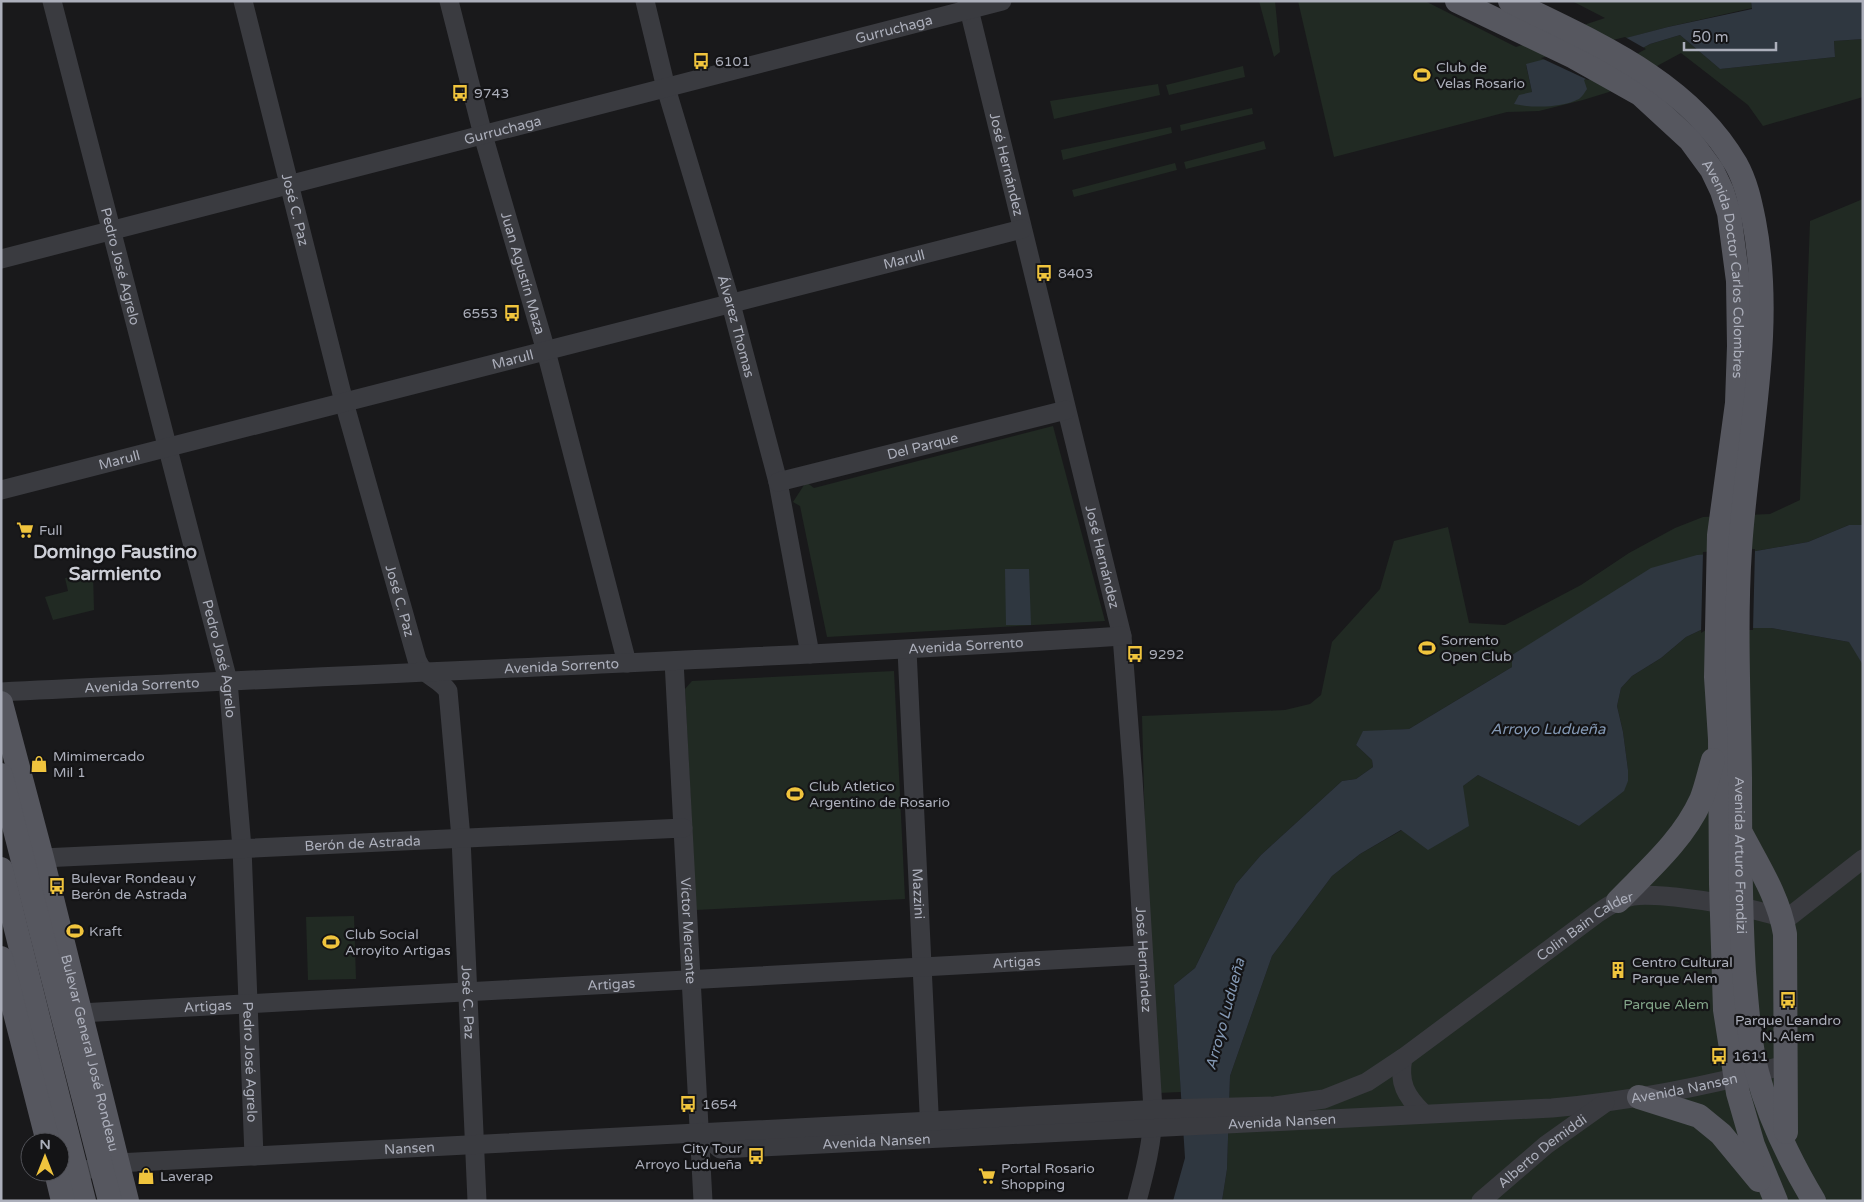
<svg xmlns="http://www.w3.org/2000/svg" width="1864" height="1202" viewBox="0 0 1864 1202" font-family="'Varela Round',sans-serif">
<style>
.green{fill:#212a23}
.water{fill:#2f3740}
.pier{fill:#19191b}
.lines{fill:none;stroke-linecap:round;stroke-linejoin:round}
.minor{stroke:#3a3b40;stroke-width:19}
.major{stroke:#56575f;stroke-width:24}
.labels{text-anchor:middle;dominant-baseline:central;stroke-width:4.5;stroke-linejoin:round;paint-order:stroke}
.street-label{font-size:14px;fill:#acafbb;stroke:#141416}
.poi-label{font-size:14px;fill:#acafbb;stroke:#141416;text-anchor:start}
.park-label{font-size:14px;fill:#83a589;stroke:#141416}
.water-label{font-size:15px;font-style:italic;fill:#8499b5;stroke:#141416}
.district-label{font-size:19px;font-weight:bold;fill:#cdcfd7;stroke:#141416}
</style>
<rect width="100%" height="100%" fill="#19191b"/>
<g class="green">
<path d="M1259 1H1275L1280 52 1274 57Z"/>
<path d="M1298 1H1425L1516 47 1605 18 1572 1H1751L1752 8 1668 27 1526 65 1532 92 1584 80 1650 44 1680 35 1720 69 1835 57 1834 41 1863 39V97L1763 126 1748 105 1681 53 1609 92 1583 100 1539 111 1507 112 1334 157Z"/>
<path d="M1243 66 1245 77 1169 95 1166 85Z"/>
<path d="M1158 84 1160 95 1054 119 1050 101Z"/>
<path d="M1252 108 1253 114 1181 131 1180 125Z"/>
<path d="M1171 127 1172 133 1063 160 1061 150Z"/>
<path d="M1264 141 1266 149 1186 169 1184 162Z"/>
<path d="M1175 163 1177 170 1074 197 1072 190Z"/>
<path d="M1863 199V525H1849L1808 542 1756 551 1512 655V667L1409 729 1363 732 1356 745 1372 760 1373 767 1356 779 1342 781 1261 855 1236 884 1195 968 1174 985 1181 1092 1158 1093 1148 945 1142 716 1285 710 1310 704 1321 695 1332 642 1380 589 1394 541 1448 527 1469 623 1505 625 1581 585 1629 553 1675 528 1703 517 1770 514 1800 500 1810 221Z"/>
<path d="M1053 426 1105 621 827 637 800 506 793 502 806 482 814 488Z"/>
<path d="M93 572 94 610 53 620 45 597 68 591 65 578Z"/>
<path d="M1705 628H1771L1849 642 1863 633V1201H1222L1227 1169 1230 1076 1272 956 1332 876 1360 854 1402 830 1478 775 1579 826 1628 781V770L1623 732 1617 706 1621 688 1632 676 1661 658 1686 637Z"/>
<path d="M894 671 905 899 696 910 685 689 692 681Z"/>
<path d="M354 916 356 979 308 980 306 917Z"/>
</g>
<g class="water">
<path d="M1751 1H1863V39L1834 41 1835 57 1720 69 1680 35 1650 44 1584 80 1587 89C1585 92 1582 97 1579 99 1562 108 1532 108 1514 104L1519 95 1532 92 1526 64 1668 27 1752 9Z"/>
<path d="M1849 525H1863V665L1849 642 1771 628H1705L1686 637 1661 658 1632 676 1621 688 1617 706 1623 732 1628 770V781L1624 791 1579 826 1478 775 1463 786 1469 826 1428 850 1401 830 1360 854 1332 876 1272 956 1230 1076 1227 1169 1222 1201H1173L1185 1158 1174 985 1195 968 1236 884 1261 855 1342 781 1356 779 1373 767 1372 760 1356 745 1363 731 1409 729 1512 667V655L1651 568 1697 555 1756 551 1808 542Z"/>
<path d="M1005 569H1029L1031 625H1006Z"/>
</g>
<g class="pier">
<path d="M1625 37 1646 49 1588 80 1541 58Z"/>
<path d="M1755 549 1753 630H1706L1701 633 1703 552Z"/>
</g>
<g class="lines">
<g class="minor">
<path id="s1" d="M52 1 228 681 242 848 254 1156"/>
<path id="s2" d="M243 1 344 402 417 660C424 677 438 677 448 691L461 838 477 1201"/>
<path id="s3" d="M449 1 483 135 546 351 627 663"/>
<path id="s4" d="M645 1 666 88 731 304 778 482 810 654"/>
<path id="s5" d="M967 1 1122 636 1133 778 1153 1110C1153 1141 1145 1171 1137 1201"/>
<path id="s6" d="M1 259 1002 1"/>
<path id="s7" d="M778 482 1066 410"/>
<path id="s8" d="M1 490 1022 229"/>
<path id="s9" d="M907 650 930 1133"/>
<path id="s10" d="M674 661 703 1201"/>
<path id="s11" d="M1 692C375 673 748 660 1122 636"/>
<path id="s12" d="M42 858 683 828"/>
<path id="s13" d="M80 1013 1142 955"/>
<path d="M1403 1058C1398 1083 1406 1096 1423 1113"/>
<path id="s14" d="M701 1132 720 1149 1552 1108C1631 1101 1709 1086 1785 1065"/>
<path id="s15" d="M63 1175 117 1163 1163 1109 1275 1106 1324 1099 1367 1082 1403 1058 1598 913C1608 906 1620 898 1633 896 1647 894 1661 896 1675 897 1712 901 1746 907 1782 917H1789L1863 859"/>
<path id="s16" d="M1481 1201 1546 1145 1605 1103"/>
</g>
<g class="major">
<path id="s17" d="M1457 1 1574 57 1640 94 1690 140 1712 170 1722 191 1729 213 1738 281 1739 346 1737 403 1719 535 1716 677 1720 739 1721 884 1725 1010 1738 1093 1753 1145 1776 1201"/>
<path id="s18" d="M1510 1C1593 42 1687 80 1736 164 1746 182 1750 201 1754 221 1775 330 1747 440 1740 549 1735 625 1739 702 1740 778 1740 843 1740 907 1744 972 1747 1006 1749 1040 1757 1072 1769 1118 1790 1161 1814 1201"/>
<path id="s19" d="M1 703 42 858 127 1201"/>
<path d="M1 775 110 1201"/>
<path d="M1742 835C1759 867 1779 898 1785 934L1786 1132"/>
<path d="M1 869 84 1201"/>
<path d="M1618 901C1648 870 1683 840 1701 800 1706 788 1709 773 1713 760"/>
<path d="M1 958 48 1142"/>
<path d="M1639 1097 1699 1116 1721 1134 1759 1180"/>
<path d="M56 1172 63 1201"/>
</g>
</g>
<defs>
<g id="bus-bare" transform="scale(1.35)"><path d="M-5-6H5V4H4V6H2V4H-2V6H-4V4H-5ZM-3.5-4V0h7V-4ZM-3.5 1.2v1.5H-2V1.2ZM2 1.2v1.5H3.5V1.2Z" fill="#f0c43d" stroke="#141416" stroke-width="2.5" paint-order="stroke"/></g>
<g id="stadium-bare" transform="scale(1.35)"><path d="M0-5a6.5 5 0 1 0 0 10a6.5 5 0 1 0 0-10ZM-3.5-1.8h7v3.6h-7Z" fill="#f0c43d" stroke="#141416" stroke-width="2.5" paint-order="stroke"/></g>
<g id="supermarket-bare" transform="scale(1.35)"><path d="M-6-5.5h2.5l.6 2H6L4.5 2H-2.5L-4.4-4H-6ZM-1.5 3.2a1.3 1.3 0 1 0 .1 0ZM3 3.2a1.3 1.3 0 1 0 .1 0Z" fill="#f0c43d" stroke="#141416" stroke-width="2.5" paint-order="stroke"/></g>
<g id="shop-bare" transform="scale(1.35)"><path d="M-5-2.5h2.3a2.7 3.5 0 0 1 5.4 0H5L5.5 6h-11ZM-1.5-2.5h3a1.5 2.3 0 0 0-3 0Z" fill="#f0c43d" stroke="#141416" stroke-width="2.5" paint-order="stroke"/></g>
<g id="building-bare" transform="scale(1.35)"><path d="M-4-6H4V6H1V3H-1V6H-4ZM-2.5-4.3h1.7v1.8h-1.7ZM.8-4.3h1.7v1.8H.8ZM-2.5-1h1.7V.8h-1.7ZM.8-1h1.7V.8H.8Z" fill="#f0c43d" stroke="#141416" stroke-width="2.5" paint-order="stroke"/></g>
</defs>
<g fill-rule="evenodd">
<use href="#bus-bare" x="701" y="61"/>
<use href="#stadium-bare" x="1422" y="75"/>
<use href="#bus-bare" x="460" y="93"/>
<use href="#bus-bare" x="1044" y="273"/>
<use href="#bus-bare" x="512" y="313"/>
<use href="#supermarket-bare" x="25" y="530"/>
<use href="#stadium-bare" x="1427" y="648"/>
<use href="#bus-bare" x="1135" y="654"/>
<use href="#shop-bare" x="39" y="764"/>
<use href="#stadium-bare" x="795" y="794"/>
<use href="#bus-bare" x="57" y="886"/>
<use href="#stadium-bare" x="75" y="931"/>
<use href="#stadium-bare" x="331" y="942"/>
<use href="#building-bare" x="1618" y="970"/>
<use href="#bus-bare" x="1788" y="1000"/>
<use href="#bus-bare" x="1719" y="1056"/>
<use href="#bus-bare" x="688" y="1104"/>
<use href="#bus-bare" x="756" y="1156"/>
<use href="#shop-bare" x="146" y="1176"/>
<use href="#supermarket-bare" x="987" y="1176"/>
</g>
<g class="labels">
<g class="street-label">
<text stroke="none"><textPath href="#s6" startOffset="922">Gurruchaga</textPath></text>
<text stroke="none"><textPath href="#s6" startOffset="518">Gurruchaga</textPath></text>
<text stroke="none"><textPath href="#s5" startOffset="168">José Hernández</textPath></text>
<text stroke="none"><textPath href="#s2" startOffset="215">José C. Paz</textPath></text>
<text stroke="none"><textPath href="#s8" startOffset="932">Marull</textPath></text>
<text stroke="none"><textPath href="#s1" startOffset="274">Pedro José Agrelo</textPath></text>
<text stroke="none"><textPath href="#s17" startOffset="411">Avenida Doctor Carlos Colombres</textPath></text>
<text stroke="none"><textPath href="#s3" startOffset="282">Juan Agustín Maza</textPath></text>
<text stroke="none"><textPath href="#s4" startOffset="338">Álvarez Thomas</textPath></text>
<text stroke="none"><textPath href="#s8" startOffset="528">Marull</textPath></text>
<text stroke="none"><textPath href="#s7" startOffset="149">Del Parque</textPath></text>
<text stroke="none"><textPath href="#s8" startOffset="122">Marull</textPath></text>
<text stroke="none"><textPath href="#s5" startOffset="572">José Hernández</textPath></text>
<text stroke="none"><textPath href="#s2" startOffset="620">José C. Paz</textPath></text>
<text stroke="none"><textPath href="#s11" startOffset="966">Avenida Sorrento</textPath></text>
<text stroke="none"><textPath href="#s1" startOffset="679">Pedro José Agrelo</textPath></text>
<text stroke="none"><textPath href="#s11" startOffset="561">Avenida Sorrento</textPath></text>
<text stroke="none"><textPath href="#s11" startOffset="141">Avenida Sorrento</textPath></text>
<text stroke="none"><textPath href="#s12" startOffset="321">Berón de Astrada</textPath></text>
<text stroke="none"><textPath href="#s18" startOffset="979">Avenida Arturo Frondizi</textPath></text>
<text stroke="none"><textPath href="#s9" startOffset="244">Mazzini</textPath></text>
<text stroke="none"><textPath href="#s15" startOffset="1579">Colin Bain Calder</textPath></text>
<text stroke="none"><textPath href="#s10" startOffset="270">Víctor Mercante</textPath></text>
<text stroke="none"><textPath href="#s5" startOffset="978">José Hernández</textPath></text>
<text stroke="none"><textPath href="#s13" startOffset="938">Artigas</textPath></text>
<text stroke="none"><textPath href="#s13" startOffset="532">Artigas</textPath></text>
<text stroke="none"><textPath href="#s2" startOffset="1038">José C. Paz</textPath></text>
<text stroke="none"><textPath href="#s13" startOffset="128">Artigas</textPath></text>
<text stroke="none"><textPath href="#s19" startOffset="361">Bulevar General José Rondeau</textPath></text>
<text stroke="none"><textPath href="#s1" startOffset="1084">Pedro José Agrelo</textPath></text>
<text stroke="none"><textPath href="#s14" startOffset="992">Avenida Nansen</textPath></text>
<text stroke="none"><textPath href="#s14" startOffset="588">Avenida Nansen</textPath></text>
<text stroke="none"><textPath href="#s14" startOffset="182">Avenida Nansen</textPath></text>
<text stroke="none"><textPath href="#s15" startOffset="348">Nansen</textPath></text>
<text stroke="none"><textPath href="#s16" startOffset="79">Alberto Demiddi</textPath></text>
</g>
<g class="poi-label">
<text x="715" y="61">6101</text>
<text x="1436" y="67">Club de<tspan x="1436" dy="16">Velas Rosario</tspan></text>
<text x="474" y="93">9743</text>
<text x="1058" y="273">8403</text>
<text x="498" y="313" text-anchor="end">6553</text>
<text x="39" y="530">Full</text>
<text x="1441" y="640">Sorrento<tspan x="1441" dy="16">Open Club</tspan></text>
<text x="1149" y="654">9292</text>
<text x="53" y="756">Mimimercado<tspan x="53" dy="16">Mil 1</tspan></text>
<text x="809" y="786">Club Atletico<tspan x="809" dy="16">Argentino de Rosario</tspan></text>
<text x="71" y="878">Bulevar Rondeau y<tspan x="71" dy="16">Berón de Astrada</tspan></text>
<text x="89" y="931">Kraft</text>
<text x="345" y="934">Club Social<tspan x="345" dy="16">Arroyito Artigas</tspan></text>
<text x="1632" y="962">Centro Cultural<tspan x="1632" dy="16">Parque Alem</tspan></text>
<text x="1788" y="1020" text-anchor="middle">Parque Leandro<tspan x="1788" dy="16">N. Alem</tspan></text>
<text x="1733" y="1056">1611</text>
<text x="702" y="1104">1654</text>
<text x="742" y="1148" text-anchor="end">City Tour<tspan x="742" dy="16">Arroyo Ludueña</tspan></text>
<text x="1001" y="1168">Portal Rosario<tspan x="1001" dy="16">Shopping</tspan></text>
<text x="160" y="1176">Laverap</text>
</g>
<g class="park-label">
<text x="1666" y="1004">Parque Alem</text>
</g>
<g class="water-label">
<text x="1548" y="729">Arroyo Ludueña</text>
<text transform="translate(1225 1014) rotate(-75)">Arroyo Ludueña</text>
</g>
<g class="district-label">
<text x="115" y="552">Domingo Faustino<tspan x="115" dy="22">Sarmiento</tspan></text>
</g>
</g>
<rect width="1864" height="1202" fill="none" stroke="#acafbb" stroke-width="5"/>
<g transform="translate(45 1157)"><circle r="24" fill="#141416" stroke="#515258"/>
<path d="M0-4L9 19L0 12L-9 19Z" fill="#f0c43d"/>
<text y="-8" font-size="14" font-weight="bold" text-anchor="middle" fill="#acafbb">N</text>
</g>
<path d="M1684 42v8h92v-8" fill="none" stroke="#acafbb" stroke-width="2.5"/>
<text x="1692" y="42" font-size="15" fill="#acafbb" stroke="#141416" stroke-width="4" paint-order="stroke">50 m</text>
</svg>
